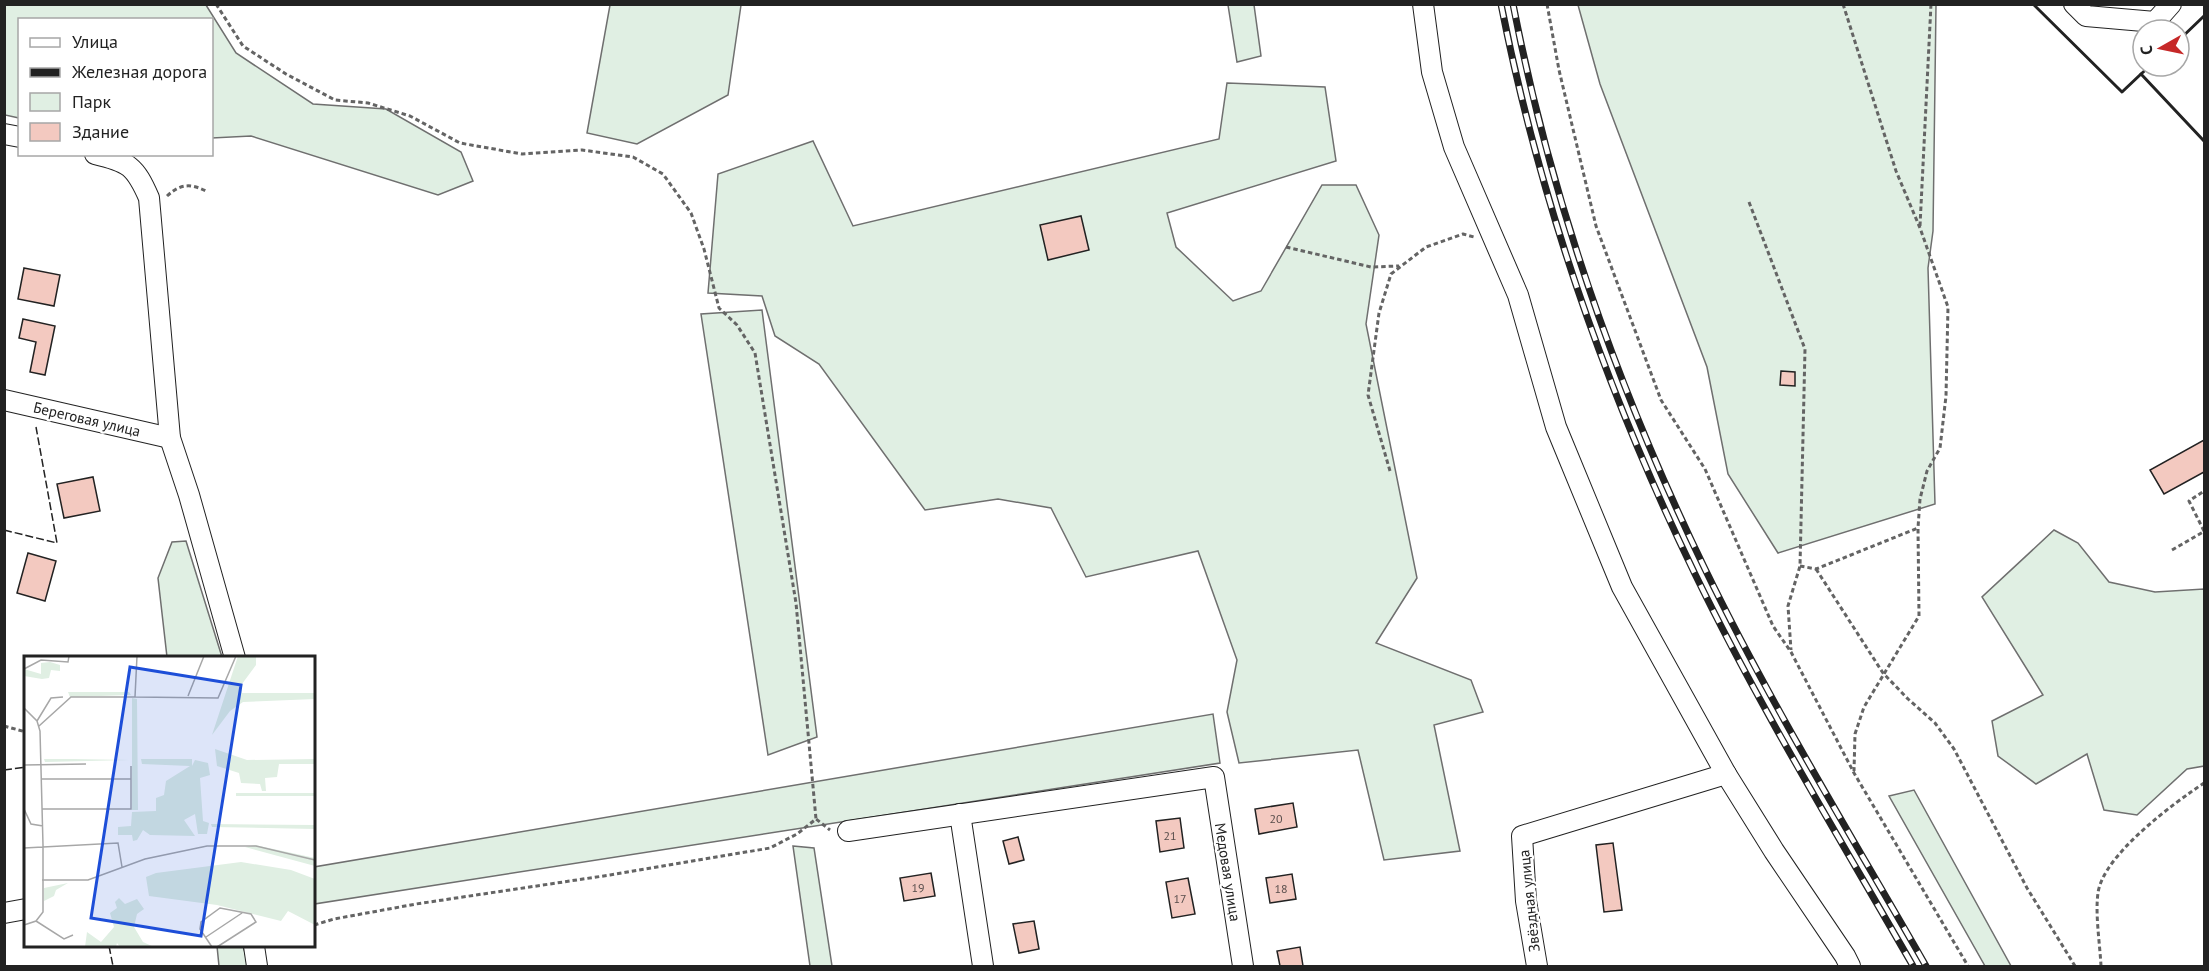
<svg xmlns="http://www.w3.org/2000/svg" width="2209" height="971" viewBox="0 0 2209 971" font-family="'PT Sans',sans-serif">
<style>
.green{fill:#e0efe3;stroke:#6f6f6f;stroke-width:1.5}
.building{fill:#f3c9c0;stroke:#222;stroke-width:1.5}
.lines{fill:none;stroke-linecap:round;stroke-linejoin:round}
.minor-casing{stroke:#222;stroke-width:22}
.path{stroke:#646464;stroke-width:3;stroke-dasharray:4.5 3;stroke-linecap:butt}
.minor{stroke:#fff;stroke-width:20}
.rail-casing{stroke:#222;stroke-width:7}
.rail{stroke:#fff;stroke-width:4.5;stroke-dasharray:14;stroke-linecap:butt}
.fence{stroke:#222;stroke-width:1.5;stroke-dasharray:8 3;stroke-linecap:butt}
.wall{stroke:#222;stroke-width:3}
.labels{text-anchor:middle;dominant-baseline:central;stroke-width:4.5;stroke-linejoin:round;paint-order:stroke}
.number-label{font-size:12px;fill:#564c4a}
.street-label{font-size:15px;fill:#222;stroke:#fff}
.inset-road{fill:none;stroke:#a7a7a7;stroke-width:1.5}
.view{fill:#1d4ed8;fill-opacity:0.15;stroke:#1d4ed8;stroke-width:3}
.inset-edge{fill:none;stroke:#222;stroke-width:3}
</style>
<rect width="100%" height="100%" fill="#fff"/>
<g class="green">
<path d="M4 5H206L236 53 313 104 386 109 461 152 473 181 438 195 251 136 212 138V20H20L19 118 5 115Z"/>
<path d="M610 5H741L728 95 637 144 587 133Z"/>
<path d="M1228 5H1254L1261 56 1237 62Z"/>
<path d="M1578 5H1936L1933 231 1928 268 1935 504 1778 553 1728 474 1707 367 1600 84Z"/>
<path d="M1227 83 1325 87 1336 161 1167 213 1176 247 1233 301 1261 291 1322 185H1356L1379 235 1366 324 1417 578 1376 643 1471 680 1483 712 1434 725 1460 851 1384 860 1358 750 1239 763 1227 712 1237 660 1198 551 1086 577 1051 508 998 499 925 510 819 364 775 336 762 296 708 293 718 174 813 141 853 226 1219 139Z"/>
<path d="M762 310 817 737 768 755 701 314Z"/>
<path d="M2054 530 2078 543 2109 582 2155 592 2204 589V766L2187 769 2137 815 2104 810 2087 754 2036 784 1998 756 1992 721 2043 695 1982 597Z"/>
<path d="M186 541 222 657H167L158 578 172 542Z"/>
<path d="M1213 714 1220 763 314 904V867Z"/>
<path d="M1914 790 2011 966H1985L1889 796Z"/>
<path d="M793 846 814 848 832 966H810Z"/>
<path d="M217 946H243L249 966H219Z"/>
</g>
<g class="building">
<path d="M1081 216 1089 250 1048 260 1040 225Z"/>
<path d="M24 268 60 275 54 306 18 299Z"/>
<path d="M23 319 55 326 45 375 30 372 36 342 19 338Z"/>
<path d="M1781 371 1795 372V386L1780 385Z"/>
<path d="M2204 440V472L2164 494 2150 470Z"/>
<path d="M93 477 100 511 64 518 57 484Z"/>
<path d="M28 553 56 561 45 601 17 593Z"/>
<path d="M1293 803 1297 827 1259 834 1255 809Z"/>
<path d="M1180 818 1184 848 1160 852 1156 821Z"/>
<path d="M1018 837 1024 860 1009 864 1003 841Z"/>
<path d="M1613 843 1622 910 1604 912 1596 845Z"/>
<path d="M931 873 935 896 904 901 900 878Z"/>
<path d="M1292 874 1296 899 1270 903 1266 878Z"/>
<path d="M1188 878 1195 914 1172 918 1166 882Z"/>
<path d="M1034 921 1039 949 1019 953 1013 924Z"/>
<path d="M1300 947 1303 966H1280L1277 951Z"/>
</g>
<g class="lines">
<g class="minor-casing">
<g id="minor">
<path d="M1423 4 1432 72 1454 147 1518 295 1556 427 1622 587 1726 774 1774 851 1845 956 1850 966"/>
<path d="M2074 4 2086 16 2155 22 2171 4"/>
<path d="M4 134 20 137"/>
<path d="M95 154C129 162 135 166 149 198L170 438 189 495 235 658"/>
<path d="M4 400 170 438"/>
<path d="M960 814 983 966"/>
<path d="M848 831 1214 777 1243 966"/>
<path d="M4 913 26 909"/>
<path d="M254 946 257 966"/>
<path d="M1537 966 1526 901 1522 836 1726 774"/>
</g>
</g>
<g class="path">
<path d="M216 4 243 46 286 74 335 100 368 103 410 116 460 143 522 154 582 150 633 157 663 174 691 213 704 249 719 308 737 325 755 353 796 603 816 819"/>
<path d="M1547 4 1559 70 1596 226 1661 400 1705 469 1773 626 1791 652 1854 773 1968 966"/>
<path d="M1843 4 1896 171 1920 228 1948 307 1946 396 1940 448 1927 471 1920 499 1918 528 1919 616 1864 707 1855 734 1854 771"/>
<path d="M167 196C180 184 190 183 206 191"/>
<path d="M1749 202 1805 349 1800 566 1788 606 1791 650"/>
<path d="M1920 226 1931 4"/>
<path d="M1286 247 1371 267 1399 266"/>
<path d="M1390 471 1368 395 1379 313 1391 274 1426 247 1463 234 1474 237"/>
<path d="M2204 531 2189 501 2204 491"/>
<path d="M2172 550 2203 532"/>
<path d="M1800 566 1816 569 1918 528"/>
<path d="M1816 569 1883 673 1908 699 1935 723 1954 749 2027 888 2075 966"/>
<path d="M4 726 26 732"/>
<path d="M314 925 334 919 416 904 610 875 770 848 797 834 816 819 830 830"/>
<path d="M2101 966C2100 945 2095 914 2098 893 2103 855 2174 803 2204 783"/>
</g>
<use href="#minor" class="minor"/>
<g class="rail-casing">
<g id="rail">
<path d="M1501 4C1540 202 1607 393 1695 574 1760 708 1839 837 1913 966"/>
<path d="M1513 4C1551 200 1618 390 1705 569 1771 705 1851 835 1926 966"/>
</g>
</g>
<use href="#rail" class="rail"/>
<g class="fence">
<path d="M4 530 57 543 36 427"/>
<path d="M4 770 26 767"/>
<path d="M109 946 113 966"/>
</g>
<g class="wall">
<path d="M2033 4 2122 92 2141 74"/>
<path d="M2179 40 2204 16"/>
<path d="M2150 66 2141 74 2204 141"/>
</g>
</g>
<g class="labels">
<g class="number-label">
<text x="1276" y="818">20</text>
<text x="1170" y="835">21</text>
<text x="918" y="887">19</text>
<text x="1281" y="888">18</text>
<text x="1180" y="898">17</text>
</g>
<g class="street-label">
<text transform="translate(87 419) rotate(13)">Береговая улица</text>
<text transform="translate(1228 872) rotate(81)">Медовая улица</text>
<text transform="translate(1529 901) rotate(-96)">Звёздная улица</text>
</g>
</g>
<g transform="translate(24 656)">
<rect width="291" height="291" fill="#fff"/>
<path d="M214 0H232V9L218 28V37H291V43L219 46 206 55 188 79ZM26 6 36 9V15L27 14 25 22 18 23 0 20V13L17 18V7ZM44 36H105L107 39 46 41ZM108 42 113 43 114 154H108ZM191 93 223 104 291 103V108H255L253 121 241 122 242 135H238L236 128 217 127 215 117 193 110ZM20 103H49L106 104 21 106ZM117 103H168V110L171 104 184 107 186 119 176 122 179 165 185 167 183 178H174L171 158 160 164 171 180 126 179 119 174 113 184 109 185 108 179H94V171L107 170 108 156 132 155V142L140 139 142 125 166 110 118 108ZM212 137H291V140H212ZM187 168 291 169V173L188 171ZM231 189 291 202V210L221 191ZM217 206 267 214 291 223V269L264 255 257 265 193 249 125 240 122 221 132 217ZM44 227 32 234 30 240 20 245V232ZM95 242 101 248 113 243 120 253 113 258 110 271 119 286 130 291H96L93 287 92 291H61L63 276 77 286 90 271 86 257 93 252 91 246Z" fill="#e0efe3"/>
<path class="inset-road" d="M0 13 17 4 44 6 45 0M164 40 180 0M111 41 194 42 212 0M0 52 13 65 16 75 19 189V256L12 265 0 269M13 65 27 42 39 41M15 70 47 41H111L113 0H118M0 109 62 108M17 123H107M0 153 7 168 19 170M18 153H107V110M0 192 94 187 98 211M18 224H64L121 203 183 190H232L291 204M12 265 40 283 49 279M182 281 218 257M188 291 176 273 177 266 196 252 227 258 232 266 193 291"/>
<path class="view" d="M106 11 217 29 177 280 67 262Z"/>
<rect width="291" height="291" class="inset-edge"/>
</g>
<rect width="2209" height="971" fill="none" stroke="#222222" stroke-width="12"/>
<rect x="18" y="18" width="195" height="138" fill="#ffffff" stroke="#a7a7a7" stroke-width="1.5"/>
<rect x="30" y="38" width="30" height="9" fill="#ffffff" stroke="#a7a7a7" stroke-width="1.5"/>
<text x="72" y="48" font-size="18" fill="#222222">Улица</text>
<rect x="30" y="68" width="30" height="9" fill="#222222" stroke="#a7a7a7" stroke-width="1.5"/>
<text x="72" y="78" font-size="18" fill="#222222">Железная дорога</text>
<rect x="30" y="93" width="30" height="18" fill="#e0efe3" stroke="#a7a7a7" stroke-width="1.5"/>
<text x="72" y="108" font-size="18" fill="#222222">Парк</text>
<rect x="30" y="123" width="30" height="18" fill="#f3c9c0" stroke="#a7a7a7" stroke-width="1.5"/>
<text x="72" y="138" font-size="18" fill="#222222">Здание</text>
<g transform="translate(2161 48) rotate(261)"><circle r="28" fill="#ffffff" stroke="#a7a7a7" stroke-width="1.5"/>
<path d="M0-4.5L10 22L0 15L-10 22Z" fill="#c62828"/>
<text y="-9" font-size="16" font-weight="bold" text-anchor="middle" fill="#222222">С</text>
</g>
</svg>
